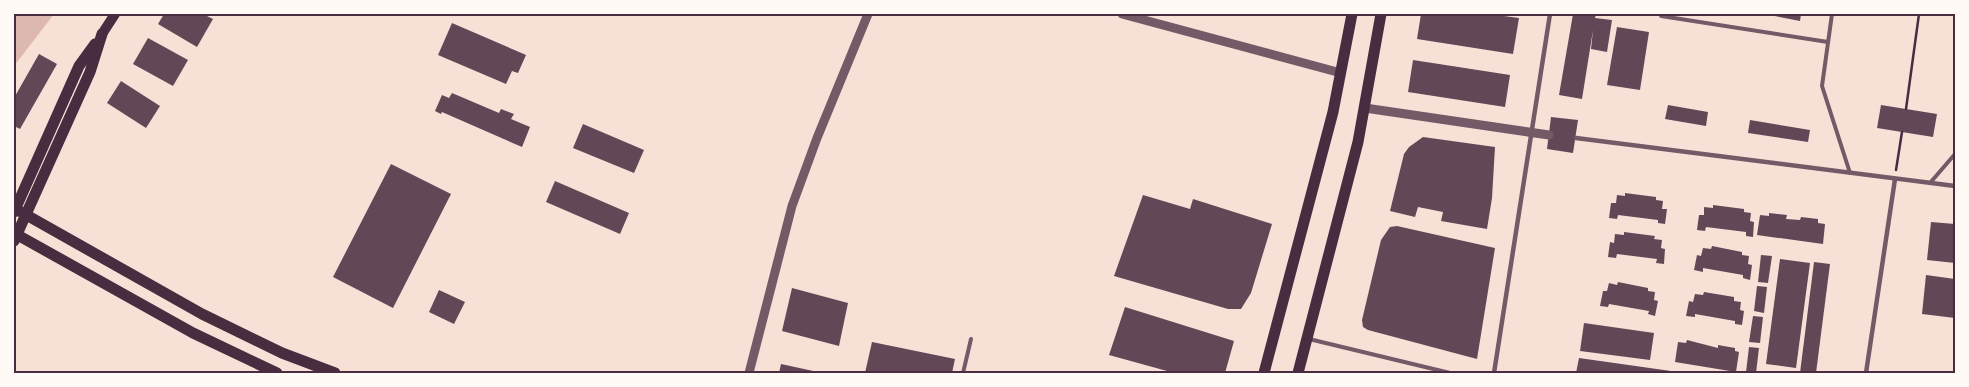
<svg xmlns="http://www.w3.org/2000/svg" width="1969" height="387" viewBox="0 0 1969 387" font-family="'Sofia Sans Condensed',sans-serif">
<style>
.water{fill:#dcb8b0}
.building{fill:#644757}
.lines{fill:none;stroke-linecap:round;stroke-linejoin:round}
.path{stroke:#4a2c40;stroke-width:2.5}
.service{stroke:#755966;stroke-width:4}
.pedestrian{stroke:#755966;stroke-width:4.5}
.tertiary{stroke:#755966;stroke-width:9}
.secondary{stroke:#4a2c40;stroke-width:10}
.primary{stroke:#4a2c40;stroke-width:11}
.trunk{stroke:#4a2c40;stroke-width:11}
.neatline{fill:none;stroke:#4a2c40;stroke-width:2}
</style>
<rect width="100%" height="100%" fill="#f7e1d7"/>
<path class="water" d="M14 14H54L14 66Z"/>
<g class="building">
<path d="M164 14H203L213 19 197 47 158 24Z"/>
<path d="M1421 14H1489L1519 18 1513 54 1417 39Z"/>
<path d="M1573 14H1596L1595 18 1612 20 1607 52 1591 49 1593 30 1582 99 1559 95Z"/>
<path d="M1764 14H1801L1800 21Z"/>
<path d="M452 23 526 55 518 73 512 71 506 84 438 55Z"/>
<path d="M1617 27 1649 32 1640 90 1607 85Z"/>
<path d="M148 38 188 60 173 86 133 64Z"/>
<path d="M39 54 57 64 20 129 14 126V98Z"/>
<path d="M1413 60 1510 75 1505 107 1408 92Z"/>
<path d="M121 81 160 106 146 128 107 103Z"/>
<path d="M452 93 499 113 501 109 514 114 511 119 530 127 522 147 442 112 441 114 435 111 442 95 449 98Z"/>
<path d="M1668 105 1708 112 1706 126 1665 119Z"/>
<path d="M1881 105 1937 114 1933 137 1877 128Z"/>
<path d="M1551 117 1578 120 1573 153 1547 149Z"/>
<path d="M1750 120 1810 130 1808 142 1748 133Z"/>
<path d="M583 124 644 150 634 173 573 148Z"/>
<path d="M1423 137 1495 147 1492 198 1487 229 1441 221 1443 212 1418 207 1415 217 1390 211 1404 154 1409 147Z"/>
<path d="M391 164 451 194 393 308 333 277Z"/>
<path d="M555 181 629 213 620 234 546 202Z"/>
<path d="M1625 193 1656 197V200L1663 201 1662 209H1667L1665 224 1658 223V220L1618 215 1617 219 1609 218 1611 203H1616L1617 195 1625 196Z"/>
<path d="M1143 195 1190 209 1193 199 1272 224 1251 293 1241 309H1228L1114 276Z"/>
<path d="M1713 205 1744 209V212L1751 213 1750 221 1754 222 1753 237 1746 236V232L1706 227 1705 231 1697 230 1699 215H1704V207L1713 208Z"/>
<path d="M1769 213 1787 215 1786 219 1800 220 1801 217 1818 219V223L1825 224 1823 244 1757 235 1760 215 1769 216Z"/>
<path d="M1931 222 1955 224V263L1927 260Z"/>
<path d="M1397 226 1495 248 1477 359 1368 330 1363 327 1362 320 1381 240 1390 227Z"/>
<path d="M1624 232 1655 236 1654 239 1662 240 1661 248 1665 249 1664 264 1656 263 1657 259 1617 254 1616 258 1608 257 1610 242 1614 243 1615 234 1624 235Z"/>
<path d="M1712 246 1742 252V255L1749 256 1748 264 1752 265 1750 280 1743 278V275L1703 268V272L1694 270 1697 255 1701 256 1703 248 1711 249Z"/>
<path d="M1761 255 1772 256 1768 283 1758 282Z"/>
<path d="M1780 259 1810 263 1796 368 1766 364Z"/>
<path d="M1814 262 1830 264 1816 373H1800Z"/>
<path d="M1926 275 1955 279V318L1922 314Z"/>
<path d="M1618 282 1648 288V291L1655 292 1654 300 1658 301 1655 316 1648 314 1649 311 1609 304 1608 307 1600 306 1603 291H1607L1609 283 1617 285Z"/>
<path d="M1757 286 1767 287 1764 313 1754 311Z"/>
<path d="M792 288 848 303 839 346 782 331Z"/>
<path d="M439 290 465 302 454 324 429 312Z"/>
<path d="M1704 292 1734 297V301L1741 302 1740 310 1744 311 1742 325 1735 324V321L1695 314V317L1686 316 1689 301 1693 302 1695 294 1703 295Z"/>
<path d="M1125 307 1234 341 1225 373H1164L1167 371 1109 355Z"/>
<path d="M1753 316 1763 317 1760 343 1749 342Z"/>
<path d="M1584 323 1654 333 1650 360 1580 351Z"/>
<path d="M1687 340 1718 348V345L1735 348V351L1739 352 1736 372 1675 362 1678 342 1686 343Z"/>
<path d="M872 342 955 359 952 373H865Z"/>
<path d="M1749 347 1759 348 1756 373 1746 372Z"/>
<path d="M1579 358 1671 371 1670 373H1576Z"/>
<path d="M781 364 818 372V373H779Z"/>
</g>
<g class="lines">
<g class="path">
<path d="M1906 109 1919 14"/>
<path d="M1896 170 1902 132"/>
</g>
<g class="service">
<path d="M1661 14V16L1828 42"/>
<path d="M1832 14 1822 86 1850 173"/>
<path d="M1930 183 1955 154"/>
<path d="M1309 339 1450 373"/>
<path d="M963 373 971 339"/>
</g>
<g class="pedestrian">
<path d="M1576 138 1955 186"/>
<path d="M1494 373 1550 14"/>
<path d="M1866 373 1895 179"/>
</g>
<g class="tertiary">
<path d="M1122 14 1341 73"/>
<path d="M1365 108 1549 135"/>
<path d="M749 373 792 206 817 138 868 14"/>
</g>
<path class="secondary" d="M102 34 115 14"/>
<g class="primary">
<path d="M14 208 202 314 282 353 335 373"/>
<path d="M14 212 79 66 95 44"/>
<path d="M14 233 193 333 277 373"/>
<path d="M14 241 90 72 102 34"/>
</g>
<g class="trunk">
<path d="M1264 373 1333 112 1352 14"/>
<path d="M1298 373 1358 142 1381 14"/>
</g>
</g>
<rect width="1969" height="387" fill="none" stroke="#fffaf5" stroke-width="30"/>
<rect x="15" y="15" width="1939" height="357" class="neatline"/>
</svg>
